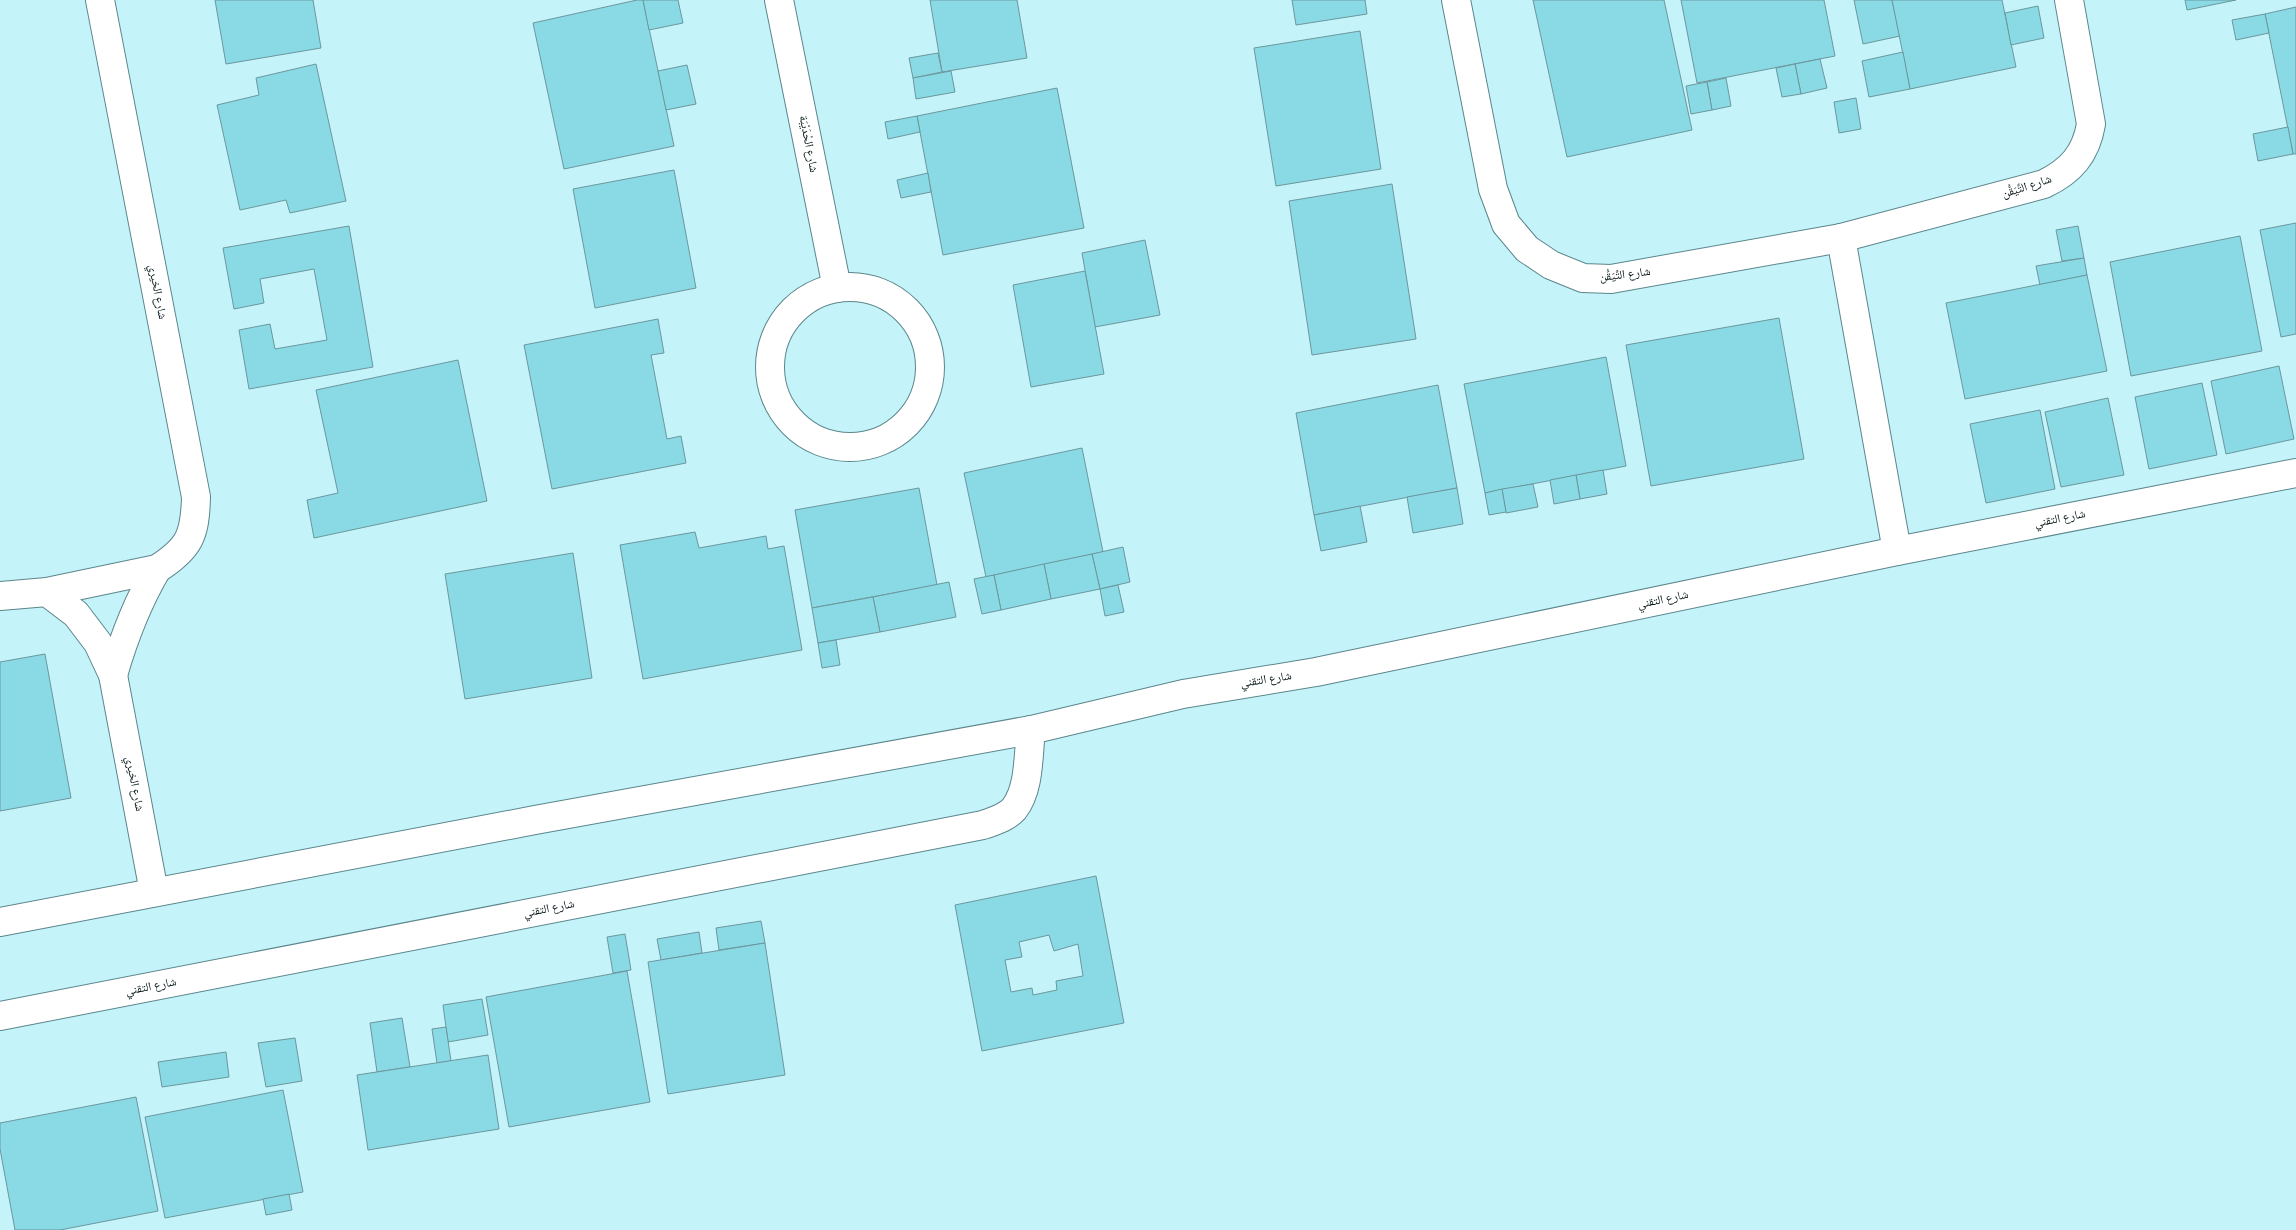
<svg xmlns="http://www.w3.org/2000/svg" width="2296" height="1230" viewBox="0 0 2296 1230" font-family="Overpass,'Noto Naskh Arabic',sans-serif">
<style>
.building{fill:#8adae5;stroke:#6b979d;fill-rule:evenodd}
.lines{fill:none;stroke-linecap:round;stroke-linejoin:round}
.minor-casing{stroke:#5b868c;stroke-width:30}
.minor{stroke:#fff;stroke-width:28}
.labels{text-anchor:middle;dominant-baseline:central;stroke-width:4.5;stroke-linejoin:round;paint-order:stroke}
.street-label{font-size:12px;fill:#041417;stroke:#fff}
</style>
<rect width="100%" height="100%" fill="#c5f3fa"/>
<g class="building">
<path d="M215 0H313L321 48 226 64Z"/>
<path d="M637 0H643L674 146 564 169 533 23Z"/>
<path d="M643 0H678L683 23 649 30Z"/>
<path d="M930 0H1017L1027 58 942 72Z"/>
<path d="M1292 0H1365L1367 14 1296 25Z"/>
<path d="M1533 0H1664L1692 130 1567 157Z"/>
<path d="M1681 0H1824L1835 56 1697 83Z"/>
<path d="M1854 0H1892L1900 36 1863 44Z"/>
<path d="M1892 0H2002L2016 67 1910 89Z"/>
<path d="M2185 0H2236L2187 10Z"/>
<path d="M2038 6 2044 38 2011 45 2005 13Z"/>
<path d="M2296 7V154H2293L2265 14Z"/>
<path d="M2265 14 2269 33 2236 40 2232 20Z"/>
<path d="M1360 31 1381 169 1276 186 1254 48Z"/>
<path d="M1903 52 1910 89 1869 97 1862 61Z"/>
<path d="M938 53 942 72 913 78 909 58Z"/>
<path d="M1820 59 1827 88 1801 94 1795 64Z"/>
<path d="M316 64 346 201 290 213 286 200 240 210 217 105 259 95 256 78Z"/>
<path d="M1795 64 1801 94 1782 97 1776 68Z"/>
<path d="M687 65 696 104 666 110 658 71Z"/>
<path d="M951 71 955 92 916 99 913 78Z"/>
<path d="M1726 78 1731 106 1712 110 1707 82Z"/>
<path d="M1707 82 1712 110 1691 114 1686 86Z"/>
<path d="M1057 88 1084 228 943 255 917 116Z"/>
<path d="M1856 98 1861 129 1839 133 1834 102Z"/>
<path d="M917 116 920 132 888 139 885 122Z"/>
<path d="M2288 127 2293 154 2258 161 2253 134Z"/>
<path d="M674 170 696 288 595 308 573 189Z"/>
<path d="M928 173 931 192 901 198 897 180Z"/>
<path d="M1392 184 1416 339 1312 355 1289 201Z"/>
<path d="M2296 223V334L2281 337 2260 230Z"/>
<path d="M349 226 373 367 249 389 239 330 270 324 275 349 327 340 314 269 260 279 264 303 234 309 223 248Z"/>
<path d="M2078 226 2084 258 2062 261 2056 230Z"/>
<path d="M2240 236 2262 351 2131 376 2110 262Z"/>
<path d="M1145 240 1160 315 1095 327 1082 253Z"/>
<path d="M2084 258 2087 275 2040 285 2036 266Z"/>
<path d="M1085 271 1104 374 1031 387 1013 285Z"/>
<path d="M2087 275 2107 371 1965 399 1946 303Z"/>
<path d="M1779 318 1804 459 1651 486 1626 345Z"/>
<path d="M658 319 664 353 651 355 667 439 681 436 686 463 552 489 524 345Z"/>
<path d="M1606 357 1626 466 1485 493 1464 384Z"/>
<path d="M458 360 487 501 314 538 307 500 338 493 316 390Z"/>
<path d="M2279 366 2294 439 2226 454 2211 381Z"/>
<path d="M2202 383 2217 455 2149 469 2135 397Z"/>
<path d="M1438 385 1457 488 1314 515 1296 413Z"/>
<path d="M2108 398 2124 475 2061 487 2045 412Z"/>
<path d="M2040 410 2055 489 1986 503 1970 424Z"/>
<path d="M1082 448 1103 552 986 577 964 473Z"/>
<path d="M1603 470 1607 494 1580 499 1576 475Z"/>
<path d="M1576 475 1580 499 1554 504 1550 480Z"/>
<path d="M1533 484 1538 507 1506 513 1502 489Z"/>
<path d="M919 488 937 585 812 608 795 510Z"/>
<path d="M1457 488 1463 524 1413 533 1407 497Z"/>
<path d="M1502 489 1506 512 1489 515 1485 493Z"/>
<path d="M1360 506 1367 542 1321 551 1314 515Z"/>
<path d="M695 532 699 548 766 536 768 549 784 546 802 650 643 679 620 545Z"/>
<path d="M1123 547 1130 582 1100 589 1092 554Z"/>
<path d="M573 553 592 678 465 699 445 574Z"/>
<path d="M1092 554 1100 589 1051 599 1044 564Z"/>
<path d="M1044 564 1051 599 1001 610 994 575Z"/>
<path d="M994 575 1001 610 982 614 974 579Z"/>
<path d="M949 582 956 617 880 632 873 597Z"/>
<path d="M1118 585 1124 612 1105 616 1100 589Z"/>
<path d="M873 597 880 632 818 643 812 608Z"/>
<path d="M836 640 840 665 822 668 818 643Z"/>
<path d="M45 654 71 798 0 811V662Z"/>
<path d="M1096 876 1124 1023 982 1051 955 905ZM1049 935 1054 951 1078 944 1083 976 1056 981 1057 990 1033 995 1032 988 1011 992 1005 960 1022 957 1019 942Z"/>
<path d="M761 921 765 943 719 950 716 928Z"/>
<path d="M699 932 702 953 661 960 657 939Z"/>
<path d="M625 934 631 970 613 973 607 937Z"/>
<path d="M765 943 785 1075 668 1094 648 962Z"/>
<path d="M627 971 650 1102 509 1127 486 997Z"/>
<path d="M482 999 488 1035 448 1042 443 1005Z"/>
<path d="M402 1018 410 1067 377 1072 370 1023Z"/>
<path d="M446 1027 451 1061 437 1063 432 1029Z"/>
<path d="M295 1038 302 1081 266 1087 258 1043Z"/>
<path d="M226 1052 229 1077 162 1087 158 1062Z"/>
<path d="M488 1055 499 1129 368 1150 357 1075Z"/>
<path d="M283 1090 303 1192 165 1218 145 1117Z"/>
<path d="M136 1097 158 1211 60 1230H15L0 1149V1123Z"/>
<path d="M289 1194 292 1210 266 1215 263 1199Z"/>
</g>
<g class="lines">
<g class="minor-casing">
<g id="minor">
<path d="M779 0 837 288"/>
<path d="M1456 0 1493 189 1506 224 1527 249 1551 265 1583 278 1611 279 1841 238 2044 184C2071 171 2086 154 2091 124L2069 0"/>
<path d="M1841 238 1897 551"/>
<circle cx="850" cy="367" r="80"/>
<path d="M47 592 76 614 98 643 113 675 154 892"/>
<path d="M0 596 47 592 157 569C190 548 195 535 196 497L100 0"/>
<path d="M113 675C124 637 137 603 157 569"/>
<path d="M0 922 535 820 1031 730 1183 694 1316 672 1897 551 2296 473"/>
<path d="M0 1016 983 825C994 821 1006 818 1014 809 1030 789 1028 754 1031 730"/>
</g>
</g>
<use href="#minor" class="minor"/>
</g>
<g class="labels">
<g class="street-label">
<text transform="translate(808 144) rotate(79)">شارع الحْدَيْبَة</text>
<text transform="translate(2027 187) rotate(-18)">شارع التَّيَقُّن</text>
<text transform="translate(1625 275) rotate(-7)">شارع التَّيَقُّن</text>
<text transform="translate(157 292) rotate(79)">شارع الخيري</text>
<text transform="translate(2060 519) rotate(-11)">شارع التقني</text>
<text transform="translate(1663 600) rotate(-12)">شارع التقني</text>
<text transform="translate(1266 680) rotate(-9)">شارع التقني</text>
<text transform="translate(134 784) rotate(79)">شارع الخيري</text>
<text transform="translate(549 909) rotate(-11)">شارع التقني</text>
<text transform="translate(151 987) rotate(-11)">شارع التقني</text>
</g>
</g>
</svg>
